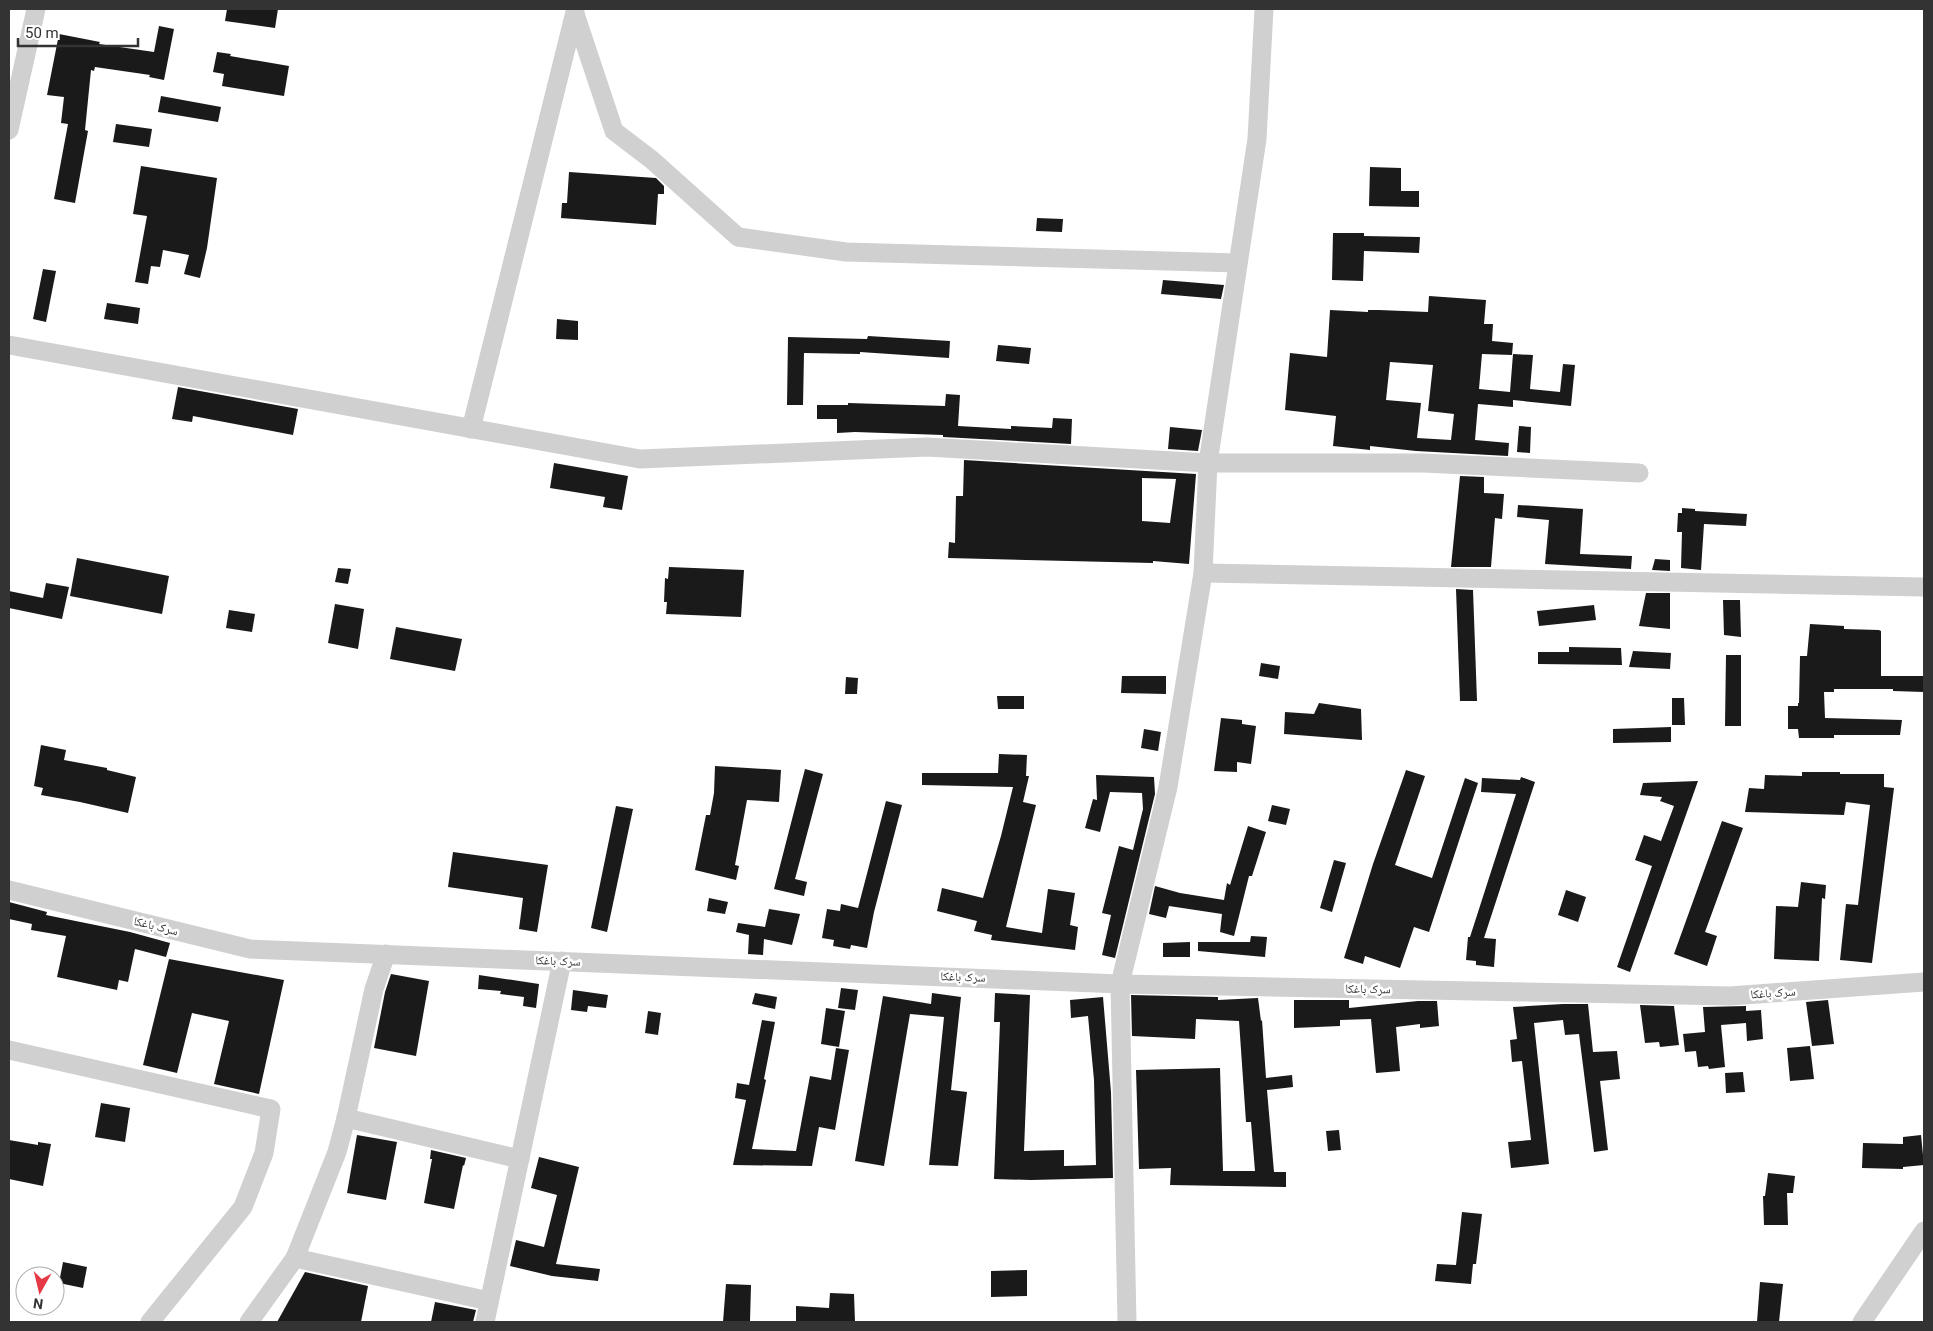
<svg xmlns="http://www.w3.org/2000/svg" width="1933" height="1331" viewBox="0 0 1933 1331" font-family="Roboto,'Noto Naskh Arabic',sans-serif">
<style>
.building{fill:#1a1a1a;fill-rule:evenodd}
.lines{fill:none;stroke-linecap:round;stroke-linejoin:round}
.minor{stroke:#d0d0d0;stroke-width:19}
.labels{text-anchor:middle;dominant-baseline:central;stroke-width:5;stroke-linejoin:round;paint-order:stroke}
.street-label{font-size:12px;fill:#333;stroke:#fff}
</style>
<rect width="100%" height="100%" fill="#fff"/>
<g class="building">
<path d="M227 9H278L275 28 225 21Z"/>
<path d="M159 26 174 29 164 80 149 77 150 75 95 67 94 71 91 70 85 130 88 131 75 203 54 199 68 124 61 123 64 97 47 95 59 34 100 42 99 44 154 52Z"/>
<path d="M217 52 231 54 230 56 289 66 284 96 222 86 224 74 213 72Z"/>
<path d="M161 96 221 107 218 122 158 112Z"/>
<path d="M116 124 152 129 149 147 113 142Z"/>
<path d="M141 166 217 178 207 248 200 278 184 274 189 255 163 250 160 267 151 266 148 284 135 282 147 216 133 214Z"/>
<path d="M1370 167 1401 168V191H1419V207L1369 206Z"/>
<path d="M569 172 656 178 664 186V194H658L656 225 561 218 562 203H567Z"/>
<path d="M1037 218 1063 219 1062 232 1036 231Z"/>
<path d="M1333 233H1364V236L1420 237 1419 253 1364 251 1363 281 1332 280Z"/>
<path d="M43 269 56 271 46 322 33 319Z"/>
<path d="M1163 280 1224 285 1221 299 1161 294Z"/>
<path d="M1429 296 1486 300 1484 324H1493L1492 341 1513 343 1512 355 1482 354 1479 389 1510 392 1513 354 1533 355 1530 389 1560 392 1563 364 1575 365 1571 406 1513 400V407L1478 404 1475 440 1509 443 1508 456 1416 451 1370 446V450L1333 446 1336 416 1285 410 1290 353 1327 357 1330 310 1368 312V310H1379L1428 312ZM1390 362 1433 365 1428 411 1454 414 1451 440 1417 438 1421 403 1386 400Z"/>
<path d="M107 303 140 308 138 324 104 319Z"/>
<path d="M557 319 578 321V340L556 339Z"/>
<path d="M868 336 950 341 949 358 860 352V354L804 353 803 405H787L788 337 867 339Z"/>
<path d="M998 345 1031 348 1029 364 996 361Z"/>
<path d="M178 387 298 409 293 435 193 416 192 422 172 419Z"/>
<path d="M946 394 960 395 958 426 1011 429V426L1052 428 1053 418 1072 419 1071 444 943 437V435L855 432 837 433V419H817V405H848V403L945 406Z"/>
<path d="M1519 426 1531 427 1530 453 1517 452Z"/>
<path d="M1170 427 1202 430 1198 451 1168 449Z"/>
<path d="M964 460 1196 474 1189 564 1153 561V563L948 558 949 542 955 543 956 496H963ZM1142 478 1176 479 1170 523 1142 521Z"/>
<path d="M554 463 628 476 622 510 603 507 605 497 550 488Z"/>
<path d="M1460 476 1484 477V493L1504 494 1502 519 1495 518 1491 567H1451Z"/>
<path d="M1518 505 1583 509 1580 554 1632 556 1631 569 1545 564 1549 520 1517 517Z"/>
<path d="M1682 508 1695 509V511L1747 514 1746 526 1704 524 1701 570 1681 568 1682 532H1677L1678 513H1682Z"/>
<path d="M77 558 169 576 162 614 70 596Z"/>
<path d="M1655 559 1670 560V571L1652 570Z"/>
<path d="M669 567 744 570 741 617 666 614 667 602H664L665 578 668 579Z"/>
<path d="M338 568 351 569 348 584 335 582Z"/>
<path d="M46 583 69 587 62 619 9 608V591L43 598Z"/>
<path d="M1456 589 1473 590 1477 701H1460Z"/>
<path d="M1646 593H1670V629L1639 626Z"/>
<path d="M1723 600H1740L1741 637 1724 635Z"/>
<path d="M335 604 364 609 358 649 328 643Z"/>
<path d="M1594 605 1596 620 1539 626 1537 611Z"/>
<path d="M229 610 255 614 252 632 226 628Z"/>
<path d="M1810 624 1844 626V629L1879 630 1881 631V676H1924V692L1893 691V689H1834V692H1824L1825 718 1902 720 1900 735H1834V738H1799L1798 729H1788V706H1798V703H1799L1800 656H1807Z"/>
<path d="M396 627 462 639 455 671 390 659Z"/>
<path d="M1569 647 1621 648 1622 665 1538 664V652H1569Z"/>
<path d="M1633 651 1671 653 1670 669 1629 667Z"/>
<path d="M1726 655H1741V726H1725Z"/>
<path d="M1261 663 1280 666 1278 679 1259 676Z"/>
<path d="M1122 676H1166V694L1121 693Z"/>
<path d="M846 677 858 678 857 694H845Z"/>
<path d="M997 696H1024V709H998Z"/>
<path d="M1672 698H1684L1685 725H1672Z"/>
<path d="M1319 703 1361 709 1362 740 1284 734 1285 712 1314 714Z"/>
<path d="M1221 718 1242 720V724L1256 726 1251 764 1237 762V772L1214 771Z"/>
<path d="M1671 727V742L1613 743V729Z"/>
<path d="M1144 729 1161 732 1158 751 1141 748Z"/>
<path d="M41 745 66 750 64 760 107 768V770L136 777 128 813 80 802 41 795 43 788 34 786Z"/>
<path d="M999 754 1027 755 1026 776H1029L1023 802 1036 805 1006 927 1042 933 1048 889 1075 893 1070 925 1078 927 1075 950 991 940 992 935 974 931 977 921 937 911 942 888 983 898 1001 836 1013 787 922 785V773H998Z"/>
<path d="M715 766 781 770 779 802 747 800 735 865 739 866 736 880 695 870 706 815H710L714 793Z"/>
<path d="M805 769 823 774 795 879 807 882 804 896 774 889Z"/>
<path d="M1406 770 1425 776 1395 865 1432 878 1465 778 1478 783 1429 932 1414 927 1400 968 1365 956 1363 964 1344 958 1373 864Z"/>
<path d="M1802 772H1840V774H1884V787L1894 788 1872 963 1840 960 1846 904 1858 905 1870 805 1846 802 1844 815 1745 812 1749 788 1764 789 1765 775 1802 776Z"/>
<path d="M1096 775 1154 777 1155 794 1115 958 1102 955 1111 915 1102 913 1119 846 1133 850 1143 809 1142 793 1110 792 1100 832 1085 828 1093 799 1097 800Z"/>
<path d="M1521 777 1535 782 1484 938 1496 939 1494 967 1476 965V961L1466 960 1468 937H1470L1516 794 1481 792 1482 778 1520 780Z"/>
<path d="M1698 781 1630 972 1617 967 1652 866 1635 860 1644 835 1661 841 1674 806 1660 801 1662 797 1640 795 1643 783Z"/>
<path d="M886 801 902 805 874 912 867 948 851 945 850 949 833 946 834 940 822 938 827 909 840 911 841 904 858 908Z"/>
<path d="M1272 805 1290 809 1286 825 1268 821Z"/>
<path d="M616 806 633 809 607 932 591 928Z"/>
<path d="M1722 821 1743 828 1705 932 1717 936 1707 966 1674 954Z"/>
<path d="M1248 826 1266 832 1252 876H1249L1234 936 1220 932 1222 914 1169 906 1166 918 1149 914 1155 886 1180 893 1224 900 1227 883 1230 885Z"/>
<path d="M453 852 548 865 537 932 519 929 523 898 448 887Z"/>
<path d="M1334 860 1346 863 1332 912 1320 908Z"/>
<path d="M1801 882 1826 885 1825 899 1822 898 1819 961 1774 959 1776 906 1798 907Z"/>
<path d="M1566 890 1586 897 1578 922 1558 915Z"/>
<path d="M709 898 728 902 725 914 707 911Z"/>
<path d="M9 902 47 912 46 915 130 932 170 943 166 957 135 949 128 982 119 980 117 990 57 977 66 936 31 930 32 924 9 919Z"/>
<path d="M769 909 800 914 792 945 764 939 763 955 748 954 749 935 736 932 738 923 765 927Z"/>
<path d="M1251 936 1267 937 1265 957 1198 951V942H1250Z"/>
<path d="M1190 942V957H1163V943Z"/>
<path d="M169 959 284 980 259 1094 214 1084 229 1021 192 1013 177 1073 143 1065Z"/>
<path d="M391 974 429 981 416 1056 374 1048 385 992Z"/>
<path d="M479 975 539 984 536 1008 523 1006 524 997 500 994 501 991 478 989Z"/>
<path d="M841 988 858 990 855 1010 838 1008Z"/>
<path d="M573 990 608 995 606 1008 588 1006 587 1012 571 1010Z"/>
<path d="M755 993 777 997 775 1009 752 1004Z"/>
<path d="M932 993 961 997 951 1090 967 1092 958 1166 929 1165 944 1017 910 1014 884 1166 855 1161 883 996 931 1004Z"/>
<path d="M995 993 1030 995 1024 1151 1064 1150V1166L1096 1165 1094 1080 1088 1016 1071 1018 1070 1000 1103 997 1111 1092 1113 1178 1031 1180 994 1179 1000 1022H994Z"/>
<path d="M1131 995 1218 997V1000L1258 998 1261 1021 1262 1020 1266 1078 1292 1075 1293 1087 1267 1090 1274 1172H1286V1187L1170 1185 1171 1168 1139 1169 1136 1070 1220 1068 1223 1171H1255L1251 1122H1246L1239 1021 1196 1019 1195 1039 1132 1036Z"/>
<path d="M1294 1000H1349V1008L1418 1001H1437L1439 1026 1420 1028V1024L1396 1027 1400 1071 1376 1073 1371 1019 1340 1020V1026L1294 1028Z"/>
<path d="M1828 1000 1834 1044 1812 1046 1806 1002Z"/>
<path d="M1563 1004H1588L1593 1052 1617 1051 1620 1079 1600 1081 1608 1150 1594 1152 1579 1034 1565 1035 1563 1020 1534 1023 1549 1164 1511 1168 1508 1142 1531 1140 1522 1061 1512 1062 1510 1040 1517 1039 1513 1007Z"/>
<path d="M1640 1005 1674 1006 1679 1045 1660 1047 1659 1042 1645 1043Z"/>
<path d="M1746 1006V1011L1761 1010 1763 1039 1747 1041 1746 1023 1721 1025 1725 1067 1709 1069 1708 1066 1698 1067 1696 1051 1685 1052 1683 1034 1705 1032 1703 1007Z"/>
<path d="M826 1008 845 1011 839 1047 821 1044Z"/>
<path d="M648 1011 661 1013 658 1035 645 1033Z"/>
<path d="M762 1020 775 1022 764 1079 766 1080 752 1149 796 1151 810 1076 831 1080 836 1048 849 1050 835 1130 819 1127 812 1166 733 1165 746 1100 735 1098 737 1083 749 1085Z"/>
<path d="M1810 1046 1814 1079 1790 1081 1787 1048Z"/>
<path d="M1743 1072 1745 1092 1726 1093 1725 1073Z"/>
<path d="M101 1103 130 1108 125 1142 95 1137Z"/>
<path d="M1339 1130 1341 1150 1328 1151 1326 1131Z"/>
<path d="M357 1135 397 1142 386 1200 347 1193Z"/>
<path d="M1921 1135 1924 1165 1903 1167V1169L1862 1168 1863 1143 1903 1144V1137Z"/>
<path d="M9 1140 38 1145V1142L51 1144 43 1186 9 1179Z"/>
<path d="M431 1150 466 1158 464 1166 463 1165 454 1209 424 1203 432 1159H430Z"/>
<path d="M539 1157 579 1167 556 1264 600 1269 598 1281 552 1276 510 1266 516 1240 544 1247 557 1195 531 1188Z"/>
<path d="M1768 1173 1795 1176 1793 1193H1787L1788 1225H1764L1763 1196H1765Z"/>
<path d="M1462 1212 1482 1214 1476 1264H1473L1471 1284 1435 1281 1437 1264 1456 1265Z"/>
<path d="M63 1262 87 1267 83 1288 59 1283Z"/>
<path d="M1027 1270V1296L991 1297V1271Z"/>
<path d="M305 1272 368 1286 361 1322H277Z"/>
<path d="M1760 1282 1783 1284 1779 1322H1757Z"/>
<path d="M726 1284 751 1285 750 1322H723Z"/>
<path d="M830 1293 854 1294 855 1322H796V1306L829 1308Z"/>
<path d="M435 1302 476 1310 473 1322H431Z"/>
</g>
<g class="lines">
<g class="minor">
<path d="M575 14 614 131 652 160 738 237 846 252 1238 263"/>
<path d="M9 130 36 9"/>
<path d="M9 345 640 459 927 447 1208 463H1423L1639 473"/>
<path d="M471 429 575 12"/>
<path d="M1203 573 1924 587"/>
<path d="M9 890 250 949 1120 984 1730 996 1924 982"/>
<path d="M9 1050 271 1109 264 1153 243 1207 150 1322"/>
<path d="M346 1118 520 1159"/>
<path d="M295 1258 489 1301"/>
<path d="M249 1322 295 1258 337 1152 346 1118 374 989 386 954"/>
<path d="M485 1322 562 961"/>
<path d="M1127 1322 1120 984 1168 787 1203 573 1208 463 1257 139 1264 9"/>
<path d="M1862 1322 1924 1231"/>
</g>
</g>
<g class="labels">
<g class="street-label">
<text transform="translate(156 926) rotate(14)">سرک باغکا</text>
<text transform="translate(558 961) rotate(2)">سرک باغکا</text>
<text transform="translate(963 977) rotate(2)">سرک باغکا</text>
<text transform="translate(1368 989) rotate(1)">سرک باغکا</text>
<text transform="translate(1773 993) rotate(-4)">سرک باغکا</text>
</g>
</g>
<rect width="1933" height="1331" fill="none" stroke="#333333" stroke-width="20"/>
<g transform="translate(40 1291) rotate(188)"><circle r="24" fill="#ffffff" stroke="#adadad"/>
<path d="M0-4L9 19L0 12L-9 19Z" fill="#e63946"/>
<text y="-8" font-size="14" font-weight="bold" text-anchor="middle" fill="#333333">N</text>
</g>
<path d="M18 38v8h120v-8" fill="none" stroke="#333333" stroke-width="2.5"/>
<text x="25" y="38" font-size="15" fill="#333333" stroke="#ffffff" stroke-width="4" paint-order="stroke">50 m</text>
</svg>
